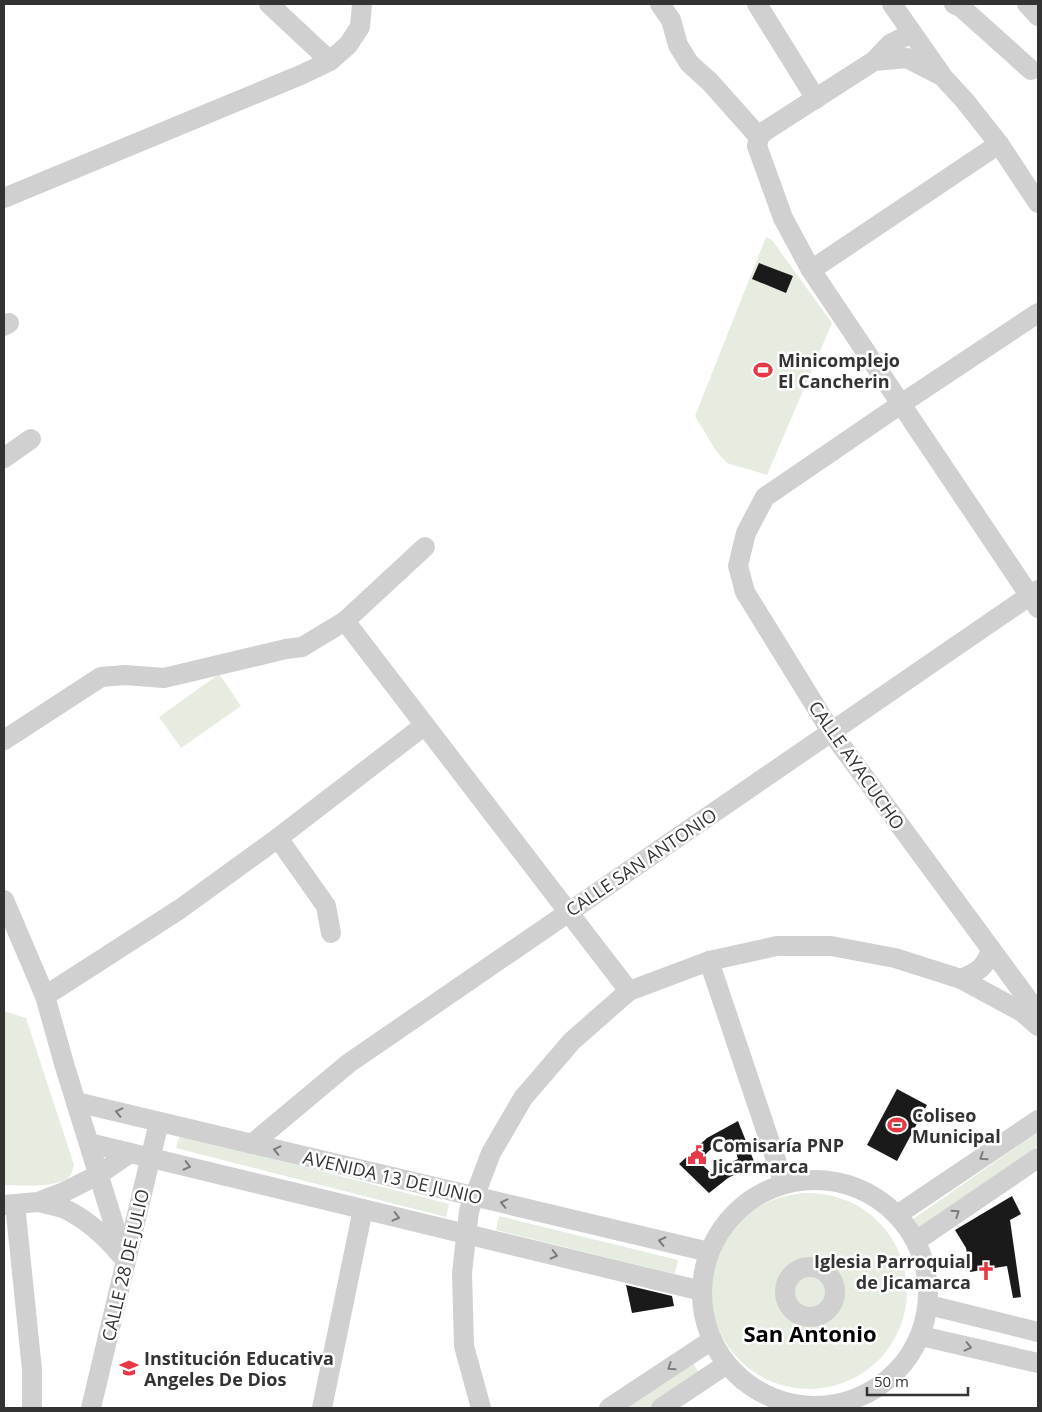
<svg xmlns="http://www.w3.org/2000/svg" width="1042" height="1412" viewBox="0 0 1042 1412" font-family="'Open Sans',sans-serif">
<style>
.green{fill:#e6ecdf}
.building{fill:#1a1a1a;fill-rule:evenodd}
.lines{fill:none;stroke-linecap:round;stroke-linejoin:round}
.minor{stroke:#d0d0d0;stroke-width:20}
.oneway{stroke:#7a7a7a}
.labels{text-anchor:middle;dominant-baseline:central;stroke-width:5;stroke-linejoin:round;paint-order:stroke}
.poi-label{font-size:18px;font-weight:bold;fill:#333;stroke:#fff;text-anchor:start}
.street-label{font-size:18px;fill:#333;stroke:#fff}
.district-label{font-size:22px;font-weight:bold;fill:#000;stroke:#fff}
</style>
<rect width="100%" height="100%" fill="#fff"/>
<g class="green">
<path d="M766 237 772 240 832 323 767 475 727 463 716 451 695 416Z"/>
<path d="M219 674 241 706 181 748 159 717Z"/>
<path d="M4 1011 26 1018 74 1165C73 1168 72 1173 70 1176 57 1189 21 1185 4 1185Z"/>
<path d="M1038 1132V1146L919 1228 913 1219Z"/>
<path d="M180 1135 449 1204 446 1217 176 1148Z"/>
<circle cx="809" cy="1291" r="98"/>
<path d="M499 1216 678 1260 675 1274 496 1230Z"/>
<path d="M693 1363 702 1378 654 1408H623Z"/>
</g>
<g class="building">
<path d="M759 263 793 276 786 293 752 279Z"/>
<path d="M897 1089 927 1105 897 1161 867 1145Z"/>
<path d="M738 1121 755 1164 728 1178 709 1193 679 1164 707 1138ZM732 1139 738 1159 721 1167 713 1175 698 1161 710 1150 719 1144Z"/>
<path d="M1012 1196 1021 1214 1010 1220 1021 1297 1013 1298 1007 1266 970 1272 966 1248 955 1230Z"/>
<path d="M626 1285 672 1296 674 1306 632 1313Z"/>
</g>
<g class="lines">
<g class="minor">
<path d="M269 4 330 61"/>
<path d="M660 4 671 20 678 45 689 63 710 82 759 137"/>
<path d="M757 4 816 99"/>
<path d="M892 4 941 74"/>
<path d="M954 4 962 8 1031 70"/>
<path d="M1027 4 1038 16"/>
<path d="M874 61 890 44 912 33"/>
<path d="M4 198 303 74 330 61 348 45 360 27 362 4"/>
<path d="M1038 203 999 144 965 101 942 76 907 58 874 61 765 131 759 137 757 146 783 218 811 270 1038 608"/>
<path d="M811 270 999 144"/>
<path d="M1038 313 901 404 765 497 746 533 738 566 745 592 832 733 1038 1013"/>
<path d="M4 326 9 323"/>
<path d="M4 458 31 439"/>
<path d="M345 621 629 991"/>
<path d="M4 740 101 677 125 675 164 678 286 649 302 647 345 621 425 547"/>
<path d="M278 838 326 906 331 933"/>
<path d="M4 900 45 996 65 1067 125 1260"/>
<path d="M709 961 784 1184"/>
<path d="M961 979C978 972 986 967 991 949"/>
<path d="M45 996 180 909 278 838 425 725"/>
<path d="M76 1102 709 1252"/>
<path d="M89 1143 702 1291"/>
<path d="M252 1144 349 1063 1038 590"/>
<circle cx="815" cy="1293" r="113"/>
<path d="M38 1202C47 1204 57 1206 65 1209 88 1220 105 1236 121 1255"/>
<path d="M15 1204 32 1370V1408"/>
<path d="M4 1205 38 1202 64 1192 98 1175 130 1153"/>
<path d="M897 1215 1038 1120"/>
<path d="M916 1241 1038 1158"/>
<circle cx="810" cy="1292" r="25"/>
<path d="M929 1305 1038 1332"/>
<path d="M921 1336 1038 1363"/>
<path d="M91 1408 159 1122"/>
<path d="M322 1408 363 1209"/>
<path d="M481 1408 464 1346 462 1273 469 1211 491 1153 523 1098 572 1041 629 991 709 961 777 946H831L895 958 961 979 1022 1012 1038 1026"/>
<path d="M609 1408 712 1340"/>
<path d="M661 1408 727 1364"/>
</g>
</g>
<defs><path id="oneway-chevron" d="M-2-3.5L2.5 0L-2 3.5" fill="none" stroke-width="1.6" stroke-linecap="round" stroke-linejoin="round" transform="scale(1.25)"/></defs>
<g class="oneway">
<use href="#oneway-chevron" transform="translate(119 1112) rotate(-167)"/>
<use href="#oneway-chevron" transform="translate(277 1150) rotate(-167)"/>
<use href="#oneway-chevron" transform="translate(983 1157) rotate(146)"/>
<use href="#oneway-chevron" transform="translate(187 1166) rotate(14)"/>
<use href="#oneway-chevron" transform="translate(504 1203) rotate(-167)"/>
<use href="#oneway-chevron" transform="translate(956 1213) rotate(-34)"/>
<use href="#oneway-chevron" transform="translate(396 1217) rotate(14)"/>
<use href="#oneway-chevron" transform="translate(662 1241) rotate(-167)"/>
<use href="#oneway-chevron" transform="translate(554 1255) rotate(14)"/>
<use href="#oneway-chevron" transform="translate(968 1347) rotate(13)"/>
<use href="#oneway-chevron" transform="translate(671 1367) rotate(146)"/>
</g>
<defs>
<g id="stadium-bare" transform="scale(1.5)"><path d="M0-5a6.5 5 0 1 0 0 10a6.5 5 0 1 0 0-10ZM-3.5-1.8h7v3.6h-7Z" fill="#e63946" stroke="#fff" stroke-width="2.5" paint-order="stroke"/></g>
<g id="civic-bare" transform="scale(1.5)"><path d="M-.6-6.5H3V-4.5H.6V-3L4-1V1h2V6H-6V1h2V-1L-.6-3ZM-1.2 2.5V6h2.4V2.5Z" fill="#e63946" stroke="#fff" stroke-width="2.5" paint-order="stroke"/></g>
<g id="church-bare" transform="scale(1.5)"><path d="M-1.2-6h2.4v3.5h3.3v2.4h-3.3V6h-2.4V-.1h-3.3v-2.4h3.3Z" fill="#e63946" stroke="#fff" stroke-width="2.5" paint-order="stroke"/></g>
<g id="school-bare" transform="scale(1.5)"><path d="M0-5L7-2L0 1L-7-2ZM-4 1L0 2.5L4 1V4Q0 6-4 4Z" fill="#e63946" stroke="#fff" stroke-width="2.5" paint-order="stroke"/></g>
</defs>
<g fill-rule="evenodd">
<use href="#stadium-bare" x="763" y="370"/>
<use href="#stadium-bare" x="897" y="1125"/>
<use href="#civic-bare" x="697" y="1155"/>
<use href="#church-bare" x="986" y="1271"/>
<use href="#school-bare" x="129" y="1368"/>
</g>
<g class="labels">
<g class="poi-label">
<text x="778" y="360">Minicomplejo<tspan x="778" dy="21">El Cancherin</tspan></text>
<text x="912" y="1115">Coliseo<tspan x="912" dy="21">Municipal</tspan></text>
<text x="712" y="1145">Comisaría PNP<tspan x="712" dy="21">Jicarmarca</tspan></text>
<text x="971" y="1261" text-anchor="end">Iglesia Parroquial<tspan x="971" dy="21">de Jicamarca</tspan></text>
<text x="144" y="1358">Institución Educativa<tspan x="144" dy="21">Angeles De Dios</tspan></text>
</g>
<g class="street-label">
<text transform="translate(857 765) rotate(55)">CALLE AYACUCHO</text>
<text transform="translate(641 862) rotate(-34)">CALLE SAN ANTONIO</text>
<text transform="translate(393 1177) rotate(13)">AVENIDA 13 DE JUNIO</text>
<text transform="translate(125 1265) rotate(-77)">CALLE 28 DE JULIO</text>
</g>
<g class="district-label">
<text x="810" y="1333">San Antonio</text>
</g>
</g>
<rect width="1042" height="1412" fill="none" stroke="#333333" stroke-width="10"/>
<path d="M867 1387v8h101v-8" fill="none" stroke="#333333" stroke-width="2.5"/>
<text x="874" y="1387" font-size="15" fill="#333333" stroke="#ffffff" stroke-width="4" paint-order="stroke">50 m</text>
</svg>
